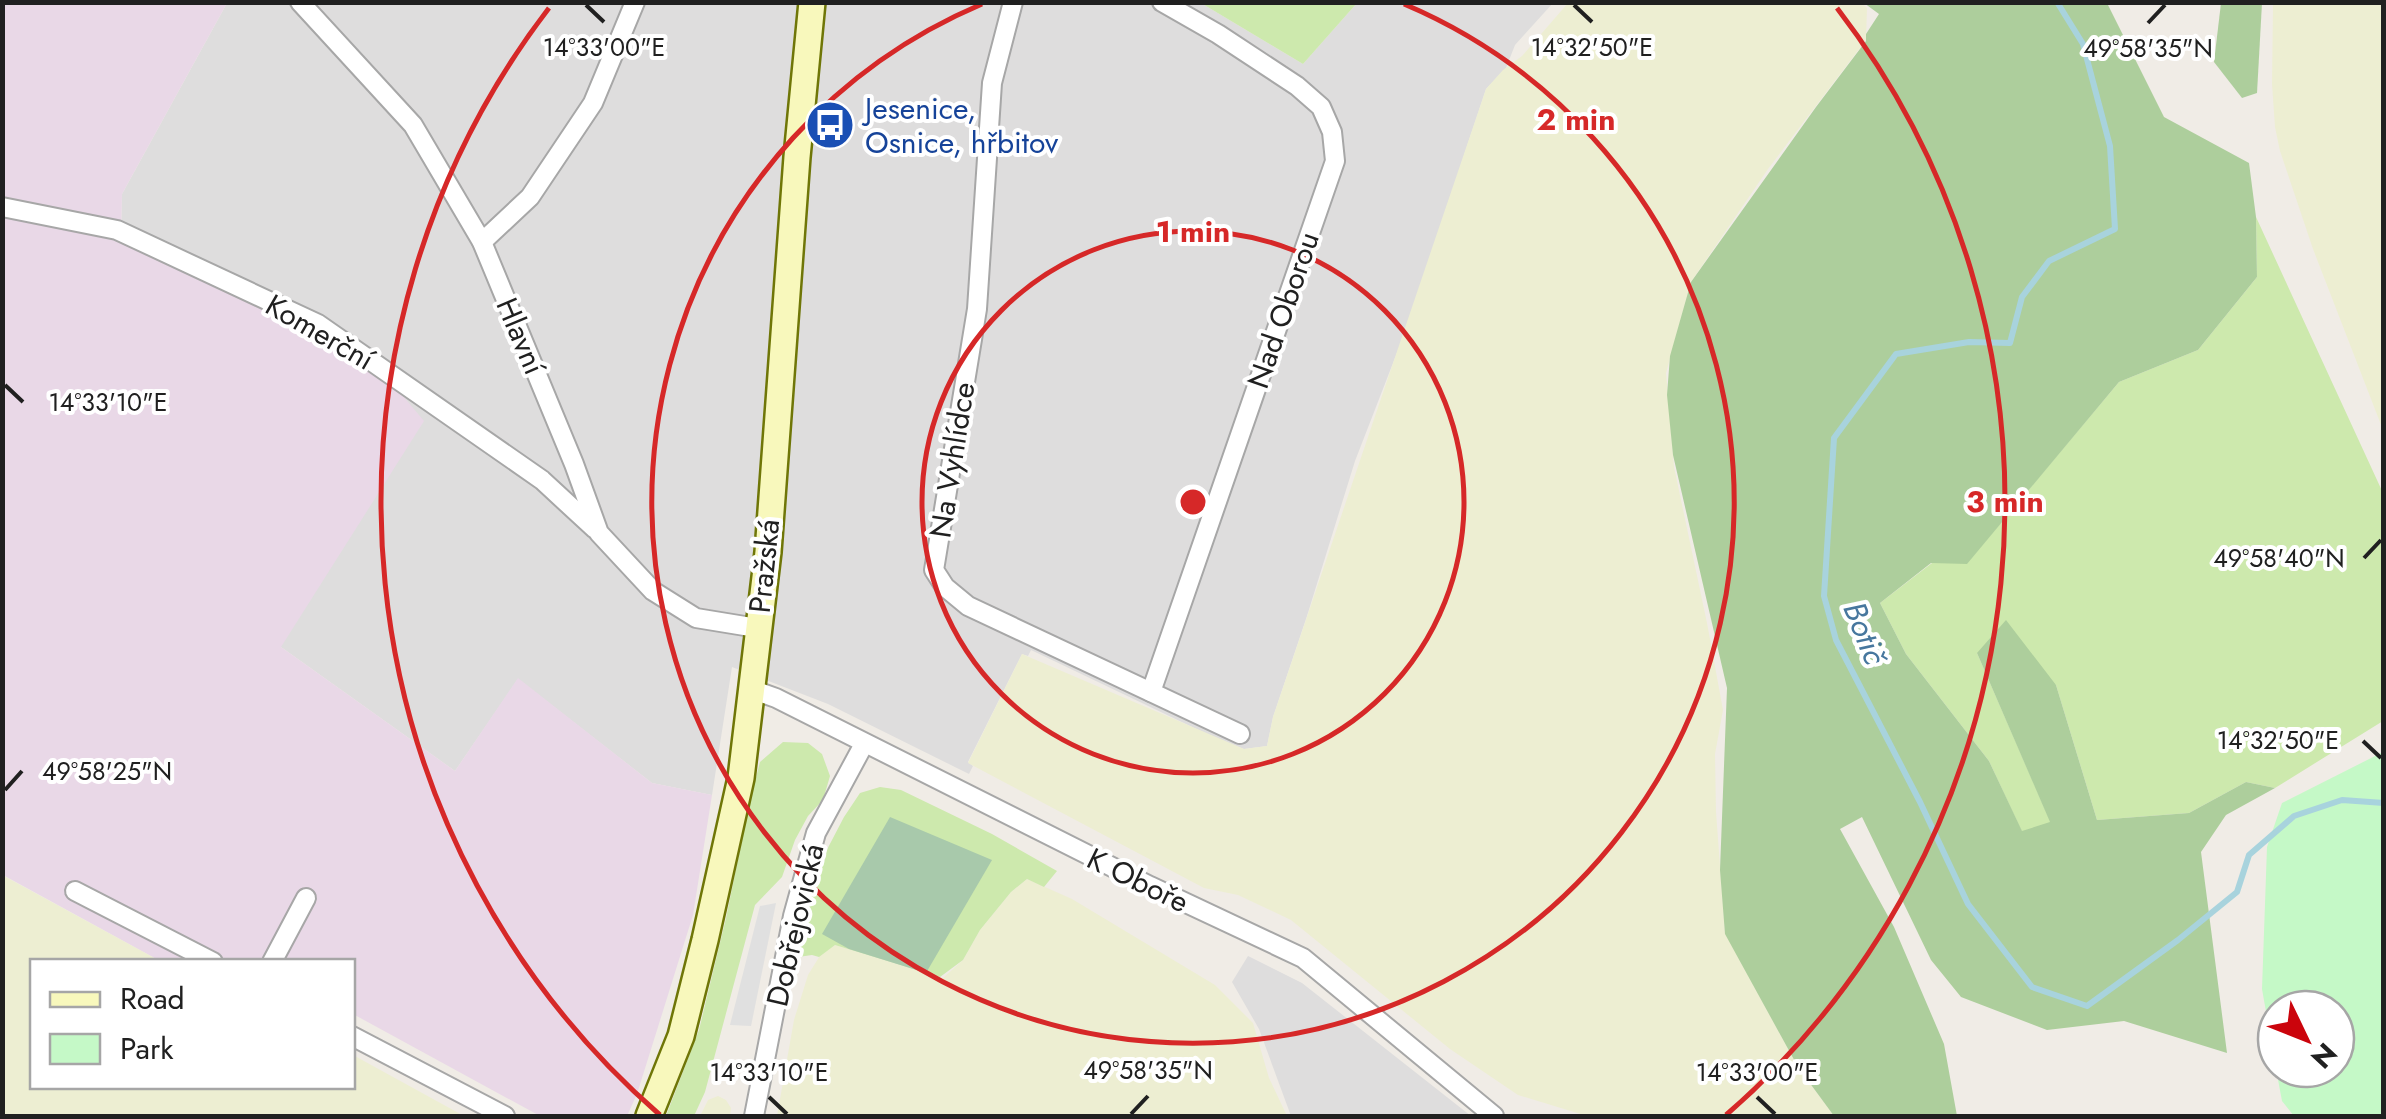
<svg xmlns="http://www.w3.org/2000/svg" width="2386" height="1119" viewBox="0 0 2386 1119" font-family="Jost,sans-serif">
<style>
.residential{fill:#dedddd}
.industrial{fill:#e9d8e7}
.farmland{fill:#edeed2}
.grass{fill:#cde9ad}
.forest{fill:#adce9c}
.cemetery{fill:#a8c9ab}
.park{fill:#c5f9c7}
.parking{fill:#e0e0e0}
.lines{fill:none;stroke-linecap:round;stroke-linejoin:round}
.stream{stroke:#a8d3dd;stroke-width:6}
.street-casing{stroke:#a7a7a7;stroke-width:22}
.secondary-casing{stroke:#6f7607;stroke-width:30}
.street{stroke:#fff;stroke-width:18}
.secondary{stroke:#f8f8bc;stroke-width:25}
.ticks{fill:none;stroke:#202020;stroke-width:4}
.ring{fill:none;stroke:#d62828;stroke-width:5}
.labels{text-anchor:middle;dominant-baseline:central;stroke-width:8;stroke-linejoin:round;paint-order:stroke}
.transit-label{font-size:30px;fill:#164399;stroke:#fff;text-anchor:start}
.street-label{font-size:30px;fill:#202020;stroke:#fff}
.water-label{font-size:32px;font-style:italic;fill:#47779e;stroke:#fff}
.ticks-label{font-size:25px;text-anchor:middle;fill:#202020;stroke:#fff;stroke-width:8;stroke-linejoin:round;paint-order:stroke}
.centre{fill:#d62828;stroke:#fff;stroke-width:5}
.ring-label{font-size:30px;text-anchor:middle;font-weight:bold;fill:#d62828;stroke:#fff;stroke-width:8;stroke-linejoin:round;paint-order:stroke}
</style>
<rect width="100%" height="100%" fill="#f0ece6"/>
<g class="residential">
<path d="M227 3H1201L1303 64 1357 3H1553L1515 45 1506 68 1486 89 1407 327 1355 461 1307 616 1273 717 1267 746 1244 749 1209 735 1031 650 1028 656 1022 654 968 762 973 766 969 774 828 704 732 667 712 795 652 783 518 679 455 771 281 647 121 243 122 194Z"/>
<path d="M1248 956 1302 983 1471 1116H1291L1259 1029 1232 982Z"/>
</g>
<path class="industrial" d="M3 3H227L122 194 121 243 303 326 387 377 424 421 281 647 455 771 518 678 652 783 712 795 693 915 637 1094 627 1116H540L353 1014 352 962 160 961 3 875Z"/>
<g class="farmland">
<path d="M1861 2 1867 8 1866 40 1768 169 1691 282 1666 373 1674 467 1707 623 1723 710 1715 754 1716 812 1725 933 1798 1067 1834 1116H1587L1518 1095 1450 1049 1291 920 1238 895 1204 888 968 763 1022 654 1244 749 1267 746 1273 717 1486 89 1503 70 1522 56 1568 3Z"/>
<path d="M2273 3H2383V430L2313 249 2280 151 2275 127 2272 84Z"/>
<path d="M2 875 160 961 32 962V1086H352L353 1055 464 1116H3Z"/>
<path d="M1027 879 1072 899 1215 985 1253 1023 1269 1078 1287 1116H777L794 1020 808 975 821 954 835 945 943 978 963 960 980 930 1011 892Z"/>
<path d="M718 1096 726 1100 731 1108 730 1116H700L708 1100Z"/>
</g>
<g class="grass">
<path d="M1201 3H1357L1303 64Z"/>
<path d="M2256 217 2383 493V721L2275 788 2246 782 2189 813 2097 820 2056 685 1977 653 2051 823 2022 832 1989 761 1906 654 1880 603 1932 563H1967L2119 382 2198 350 2257 277Z"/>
<path d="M783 742 808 743 822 754 830 776 823 800 808 816 795 840 782 877 755 905 705 1092 694 1116H666L699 1030 726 918 751 796 760 762Z"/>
<path d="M880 787 901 790 992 834 1057 871 1044 887 1027 879 1011 892 980 930 963 960 940 977 835 945 819 957 812 955 798 957 804 916 820 863 844 817 860 793Z"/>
</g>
<g class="forest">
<path d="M1864 3H2107L2164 117 2249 163 2256 217 2257 277 2198 350 2119 382 1967 564 1931 563 1880 603 1906 654 1989 761 2022 831 2050 822 1977 653 2006 620 2056 685 2097 820 2189 813 2246 782 2275 788 2226 815 2201 852 2227 1053 2124 1021 2047 1030 1961 997 1931 960 1862 817 1840 829 1894 927 1944 1044 1957 1116H1834L1798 1067 1725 934 1720 870 1727 688 1673 455 1667 395 1670 356 1691 282 1816 107 1866 41V34L1879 14Z"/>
<path d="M2221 3H2262L2257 93 2242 98 2214 62Z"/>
</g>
<path class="cemetery" d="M890 817 992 860 926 973 849 949 822 934Z"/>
<path class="park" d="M2383 752V1116H2294L2282 1101 2276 1069H2336V1009H2276V1068L2262 989 2267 847 2282 803Z"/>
<path class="parking" d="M776 903 751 1026 730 1025 760 906Z"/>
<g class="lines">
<path class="stream" d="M2057 2 2083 44 2110 146 2115 229 2049 261 2022 297 2010 343 1969 342 1896 354 1834 438 1824 596 1836 640 1920 802 1968 904 2032 987 2087 1006 2178 940 2237 892 2249 855 2294 816 2342 800 2384 803"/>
<g class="street-casing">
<g id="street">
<path d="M300 2 413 125 482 242 574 464 599 533 653 591 696 618 757 628"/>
<path d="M1013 2 992 83 977 309 934 570 945 587 968 606 1240 734"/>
<path d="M2 207 117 230 318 324 542 480 595 529"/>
<path d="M482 242 530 197 593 103 635 2"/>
<path d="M751 689 776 698 1150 886 1303 958 1494 1116"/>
<path d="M1151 692 1335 161 1332 132 1321 107 1297 86 1218 34 1162 2"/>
<path d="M75 891 213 962"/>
<path d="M272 962 306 898"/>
<path d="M352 1036 505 1116"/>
<path d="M754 1116 793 916 816 833 864 744"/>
</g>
</g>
<g class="secondary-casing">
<path id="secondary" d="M649 1116 681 1036 705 940 741 778 768 552 797 157 812 2"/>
</g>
<use href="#street" class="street"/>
<use href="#secondary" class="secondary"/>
</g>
<path class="ticks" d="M586 5 604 22M1574 5 1592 22M2148 23 2165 5M5 385 23 402M2364 558 2381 540M2363 741 2381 758M5 790 22 771M769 1097 787 1114M1757 1097 1775 1114M1131 1114 1148 1096"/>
<g class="ring">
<circle cx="1193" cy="502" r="271"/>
<path d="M1404 4A541 541 0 1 1 982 4"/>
<path d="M660 1115A812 812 0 0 1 549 8M1837 8A812 812 0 0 1 1726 1115"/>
</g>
<defs>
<g id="bus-disc" transform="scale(2.5)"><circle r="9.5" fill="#1a4fb4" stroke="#fff"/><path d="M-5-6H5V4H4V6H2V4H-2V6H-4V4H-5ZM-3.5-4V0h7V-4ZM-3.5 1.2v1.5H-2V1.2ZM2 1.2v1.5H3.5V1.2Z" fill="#fff"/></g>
</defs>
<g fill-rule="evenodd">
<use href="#bus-disc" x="830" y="125"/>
</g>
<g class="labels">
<g class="transit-label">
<text x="865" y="108">Jesenice,<tspan x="865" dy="34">Osnice, hřbitov</tspan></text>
</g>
<g class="street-label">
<text transform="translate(1283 310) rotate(-71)">Nad Oborou</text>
<text transform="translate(320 332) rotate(30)">Komerční</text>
<text transform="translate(521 336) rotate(67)">Hlavní</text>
<text transform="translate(952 460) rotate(-81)">Na Vyhlídce</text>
<text transform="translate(764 566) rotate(-84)">Pražská</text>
<text transform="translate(1138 880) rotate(26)">K Oboře</text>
<text transform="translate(795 925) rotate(-77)">Dobřejovická</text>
</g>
<g class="water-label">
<text transform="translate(1865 633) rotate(68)">Botič</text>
</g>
</g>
<g class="ticks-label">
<text x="1592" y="56">14°32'50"E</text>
<text x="604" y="56">14°33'00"E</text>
<text x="2148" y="57">49°58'35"N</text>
<text x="108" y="411">14°33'10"E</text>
<text x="2279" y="567">49°58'40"N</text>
<text x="2278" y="749">14°32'50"E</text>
<text x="107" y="780">49°58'25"N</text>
<text x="1148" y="1079">49°58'35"N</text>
<text x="769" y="1081">14°33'10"E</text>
<text x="1757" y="1081">14°33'00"E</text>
</g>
<circle cx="1193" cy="502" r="15" class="centre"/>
<g class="ring-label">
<text x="1576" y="130">2 min</text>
<text x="1193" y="242">1 min</text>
<text x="2005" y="512">3 min</text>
</g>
<rect width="2386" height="1119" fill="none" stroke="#202020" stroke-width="10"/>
<rect x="30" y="959" width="325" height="130" fill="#ffffff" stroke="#a6a6a6" stroke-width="2.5"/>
<rect x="50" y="992" width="50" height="15" fill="#f8f8bc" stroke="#a6a6a6" stroke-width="2.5"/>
<text x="120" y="1009" font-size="30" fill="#202020">Road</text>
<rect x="50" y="1034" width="50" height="30" fill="#c5f9c7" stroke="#a6a6a6" stroke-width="2.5"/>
<text x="120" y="1059" font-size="30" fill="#202020">Park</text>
<g transform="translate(2306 1039) rotate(133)"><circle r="48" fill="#ffffff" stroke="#a6a6a6" stroke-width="2.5"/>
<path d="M0-8L18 38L0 25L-18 38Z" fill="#cb040c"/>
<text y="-15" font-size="28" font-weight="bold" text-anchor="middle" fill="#202020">N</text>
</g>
</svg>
